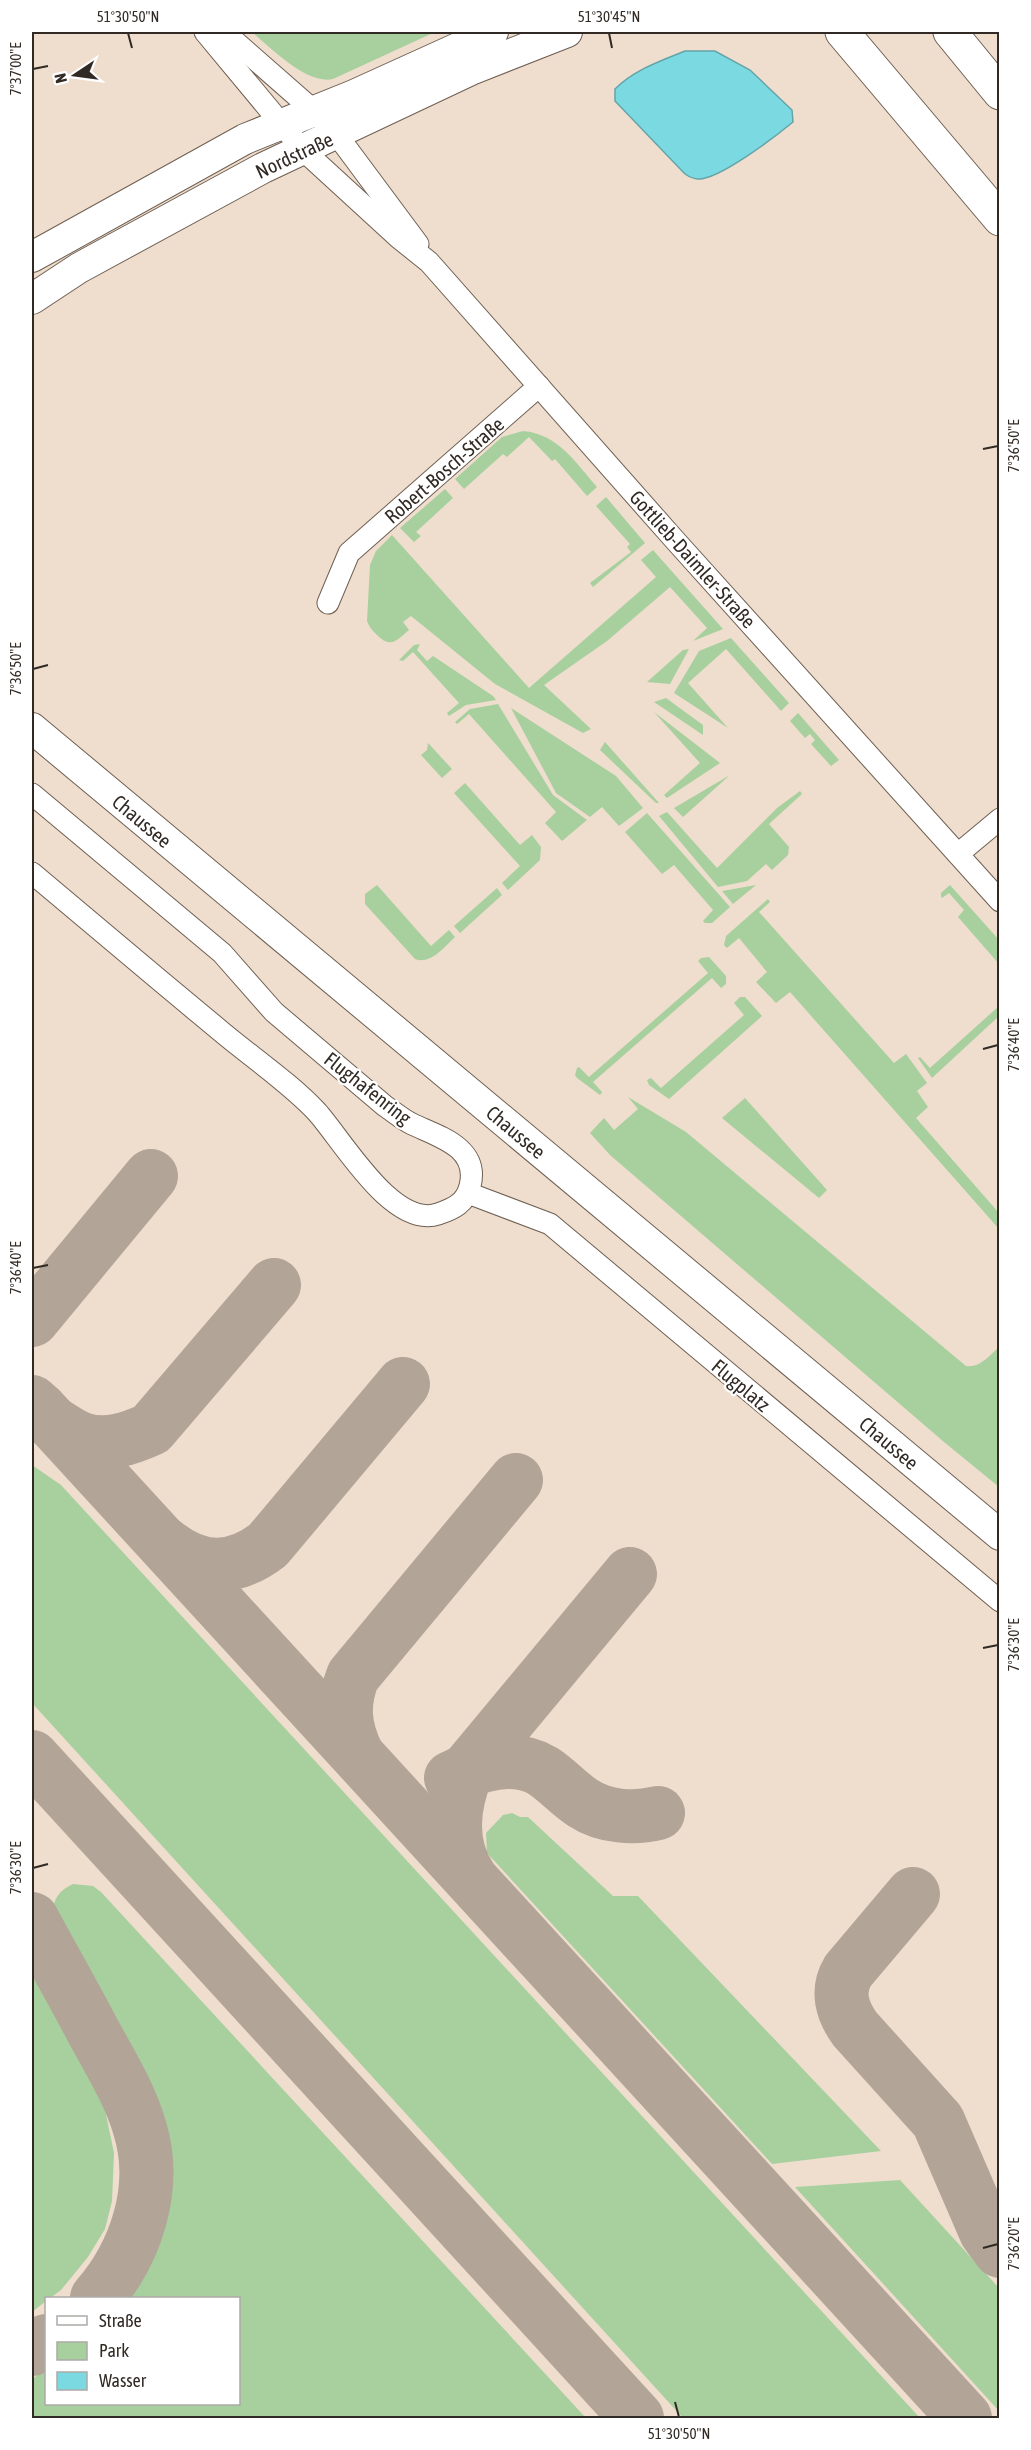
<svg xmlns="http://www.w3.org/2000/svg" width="1031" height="2450" viewBox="0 0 1031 2450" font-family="'Asap Condensed',sans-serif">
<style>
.green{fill:#a7d09e}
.water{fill:#7ad9e1;stroke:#64a4a8;stroke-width:1.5}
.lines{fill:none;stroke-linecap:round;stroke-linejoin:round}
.taxiway{stroke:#b2a497;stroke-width:54}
.minor-casing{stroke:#6e5f52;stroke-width:23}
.secondary-casing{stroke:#6e5f52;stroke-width:32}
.trunk-casing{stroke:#6e5f52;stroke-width:35}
.minor{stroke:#fff;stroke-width:21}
.secondary{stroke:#fff;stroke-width:30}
.trunk{stroke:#fff;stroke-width:33}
.ticks{fill:none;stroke:#312a24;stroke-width:2}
.labels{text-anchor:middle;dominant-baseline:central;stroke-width:4.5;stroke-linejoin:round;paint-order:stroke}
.street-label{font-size:20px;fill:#312a24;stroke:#fff}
.neatline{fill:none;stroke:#312a24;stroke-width:2}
.ticks-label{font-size:15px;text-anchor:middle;fill:#312a24}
</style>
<rect width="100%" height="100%" fill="#efdece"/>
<g class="green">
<path d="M252 32H435L333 79C307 85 271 48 252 32Z"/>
<path d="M523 431C558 434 575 462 597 487L587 496 555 459 552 461 529 437 507 457 503 454 464 489 455 479 502 437Z"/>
<path d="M445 489 453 498 416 532 421 536 414 542 400 528Z"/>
<path d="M606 497 645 543 593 587 590 583 631 552 627 547 630 544 596 506Z"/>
<path d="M392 535 529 688 656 577 641 560 653 550 723 629 693 641 707 628 670 587 607 641 544 685 591 729 583 733 495 684 411 616 403 622 409 630C395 642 390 649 375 633 371 629 369 626 367 621L370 565 376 551Z"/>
<path d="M731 638 789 703 781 711 726 649 688 683 728 728 674 693 699 651Z"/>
<path d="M420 644 417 650 427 661 433 656 493 696 496 700 466 705 449 716 447 713 459 703 413 652 403 661 399 660 414 645Z"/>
<path d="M689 649 670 684 647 682 683 650Z"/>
<path d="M666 698 703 725V735L654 702Z"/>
<path d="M498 704 553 795 587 820 562 841 545 823 556 812 469 714 457 724 455 722 470 709Z"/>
<path d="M511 708 616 776 643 808 619 826 602 807 590 817 556 793Z"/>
<path d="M654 712 720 763 667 798 664 795 700 763Z"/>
<path d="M798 713 839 760 831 766 811 744 815 740 810 734 805 738 790 721Z"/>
<path d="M605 742 659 803H656L600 750Z"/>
<path d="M428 743 452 769 442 778 421 755 427 750Z"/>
<path d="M730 775 683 817 674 808Z"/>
<path d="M465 783 520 845 532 835 541 847 540 860 508 890 502 883 520 866 454 793Z"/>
<path d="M800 791 802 794 769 824 789 847 788 855 772 870 766 864 747 881 718 887 659 816 667 812 717 868 777 808Z"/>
<path d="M647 813 730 907 712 923H705L703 921 713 910 674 865 662 874 625 832Z"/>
<path d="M377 885 431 946 449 930 455 937C444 947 431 965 415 959L365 904V894Z"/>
<path d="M756 885 733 904 722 891Z"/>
<path d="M950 885 999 940V964L958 917 964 910 949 893 942 898 941 896V893Z"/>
<path d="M497 888 502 895 460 933 454 926Z"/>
<path d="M768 899 770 902 759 912 894 1063 906 1054 927 1083 917 1091 928 1107 916 1118 999 1213V1229L790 992 776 1003 756 982 767 972 739 938 727 948 724 945 726 936Z"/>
<path d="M709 957 726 976V984L721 988 712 978 593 1082 602 1092 600 1095 577 1078 575 1075 577 1068 579 1067 589 1077 708 973 698 961 701 958Z"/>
<path d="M740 997H745L762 1016 669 1099 649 1085 647 1080 651 1078 661 1088 744 1015 734 1003Z"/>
<path d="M999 1006V1016L932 1078 918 1058 920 1057 930 1068Z"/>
<path d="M628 1097 686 1132 966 1366C980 1368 989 1356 999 1347V1487L944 1442 610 1155 590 1133 604 1118 614 1130 638 1109Z"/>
<path d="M745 1098 827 1190 819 1198 722 1118Z"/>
<path d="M32 1465 61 1485 920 2418H683L32 1703Z"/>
<path d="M512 1813 520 1817H528L613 1896H638L881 2151 772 2164 487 1853 486 1833 503 1815Z"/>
<path d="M73 1884 93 1886 101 1892 586 2418H32V2380L46 2366V2404H238V2298H117L137 2267 152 2235 161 2199V2164L156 2125 142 2090 53 1917C52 1900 58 1891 73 1884Z"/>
<path d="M32 1971 103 2100 114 2153 112 2201 105 2229 88 2257 61 2290 50 2298H46V2301L32 2312Z"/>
<path d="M900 2180 999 2288V2411L795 2187Z"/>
</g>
<path class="water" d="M685 51H715L750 70 792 110 793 122C776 136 719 180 698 179 694 179 688 176 685 174L615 101V89C634 70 660 61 685 51Z"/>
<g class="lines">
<g class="taxiway">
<path d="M32 1320 151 1176"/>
<path d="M32 1402 40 1409 965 2418"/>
<path d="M53 1423C62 1428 72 1436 82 1439 106 1447 129 1439 151 1429L274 1285"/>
<path d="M164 1543C198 1571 233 1572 268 1545L403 1384"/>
<path d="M357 1754C344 1727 342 1704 353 1676L516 1480"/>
<path d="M32 1757 637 2418"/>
<path d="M451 1778C478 1764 515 1754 543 1771 557 1780 569 1794 583 1803 604 1817 634 1819 658 1813"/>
<path d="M470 1877C448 1843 453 1806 467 1770L630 1574"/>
<path d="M913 1894 848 1971C836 1991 842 2011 855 2029L938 2121 986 2232 1000 2251"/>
<path d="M32 1919C52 1956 73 1993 93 2031 110 2062 130 2094 140 2129 158 2188 136 2253 97 2298"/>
<path d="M32 2349 46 2341"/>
</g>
<g class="minor-casing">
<g id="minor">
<path d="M205 32 303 150 399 238 429 262 673 538 1000 901"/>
<path d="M224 32 314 111 337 135 418 244"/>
<path d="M328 603 349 553 539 386"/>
<path d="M32 794 222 953 274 1012 385 1106C394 1112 402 1119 412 1124 437 1136 480 1147 470 1186 466 1203 453 1209 438 1214 393 1229 343 1141 317 1112 291 1084 253 1058 223 1033 159 980 95 926 32 873"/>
<path d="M958 854 1000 819"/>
<path d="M468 1193 550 1224 1000 1601"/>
</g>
</g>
<g class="secondary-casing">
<g id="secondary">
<path d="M32 257 245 139 354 95 493 32"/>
<path d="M32 299 79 268 263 168 473 69 567 32"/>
<path d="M32 728 1000 1535"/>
</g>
</g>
<g class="trunk-casing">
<g id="trunk">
<path d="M842 32 1000 219"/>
<path d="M950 32 1000 93"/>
</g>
</g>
<use href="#minor" class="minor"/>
<use href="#secondary" class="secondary"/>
<use href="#trunk" class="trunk"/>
</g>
<path class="ticks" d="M128 33 132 48M609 33 612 48M33 69 48 66M983 449 998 446M33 669 48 665M983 1049 998 1045M33 1268 48 1265M983 1648 998 1645M33 1868 48 1864M983 2248 998 2244M675 2402 679 2417"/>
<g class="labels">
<g class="street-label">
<text transform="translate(294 155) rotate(-25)">Nordstraße</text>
<text transform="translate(444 470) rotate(-41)">Robert-Bosch-Straße</text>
<text transform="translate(693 559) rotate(48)">Gottlieb-Daimler-Straße</text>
<text transform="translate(142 821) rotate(40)">Chaussee</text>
<text transform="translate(368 1088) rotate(38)">Flughafenring</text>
<text transform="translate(516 1132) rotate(40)">Chaussee</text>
<text transform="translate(741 1385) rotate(40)">Flugplatz</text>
<text transform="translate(889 1443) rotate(40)">Chaussee</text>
</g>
</g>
<rect width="1031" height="2450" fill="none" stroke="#ffffff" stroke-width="66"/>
<rect x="45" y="2297" width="195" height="108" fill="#ffffff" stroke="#adaaa7" stroke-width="1.5"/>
<rect x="57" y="2316" width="30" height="9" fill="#ffffff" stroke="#adaaa7" stroke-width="1.5"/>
<text x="99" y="2327" font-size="18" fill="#312a24">Straße</text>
<rect x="57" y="2342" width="30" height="18" fill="#a7d09e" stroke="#adaaa7" stroke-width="1.5"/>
<text x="99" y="2357" font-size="18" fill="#312a24">Park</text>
<rect x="57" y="2372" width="30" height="18" fill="#7ad9e1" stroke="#adaaa7" stroke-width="1.5"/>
<text x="99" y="2387" font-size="18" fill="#312a24">Wasser</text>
<g transform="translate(75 75) rotate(257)" stroke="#ffffff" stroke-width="4.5" paint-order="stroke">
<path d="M0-4.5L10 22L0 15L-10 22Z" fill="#312a24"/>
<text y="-9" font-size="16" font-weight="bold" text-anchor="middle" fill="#312a24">N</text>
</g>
<rect x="33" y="33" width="965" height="2384" class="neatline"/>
<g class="ticks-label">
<text x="128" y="22">51°30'50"N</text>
<text x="609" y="22">51°30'45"N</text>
<text transform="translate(16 69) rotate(-90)" y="5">7°37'00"E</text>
<text transform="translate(1014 446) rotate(-90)" y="5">7°36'50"E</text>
<text transform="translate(16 669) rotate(-90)" y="5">7°36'50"E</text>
<text transform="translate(1014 1045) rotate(-90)" y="5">7°36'40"E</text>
<text transform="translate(16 1268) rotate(-90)" y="5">7°36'40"E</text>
<text transform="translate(1014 1645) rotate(-90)" y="5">7°36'30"E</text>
<text transform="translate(16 1868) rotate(-90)" y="5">7°36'30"E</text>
<text transform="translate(1014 2244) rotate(-90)" y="5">7°36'20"E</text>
<text x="679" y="2439">51°30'50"N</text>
</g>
</svg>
